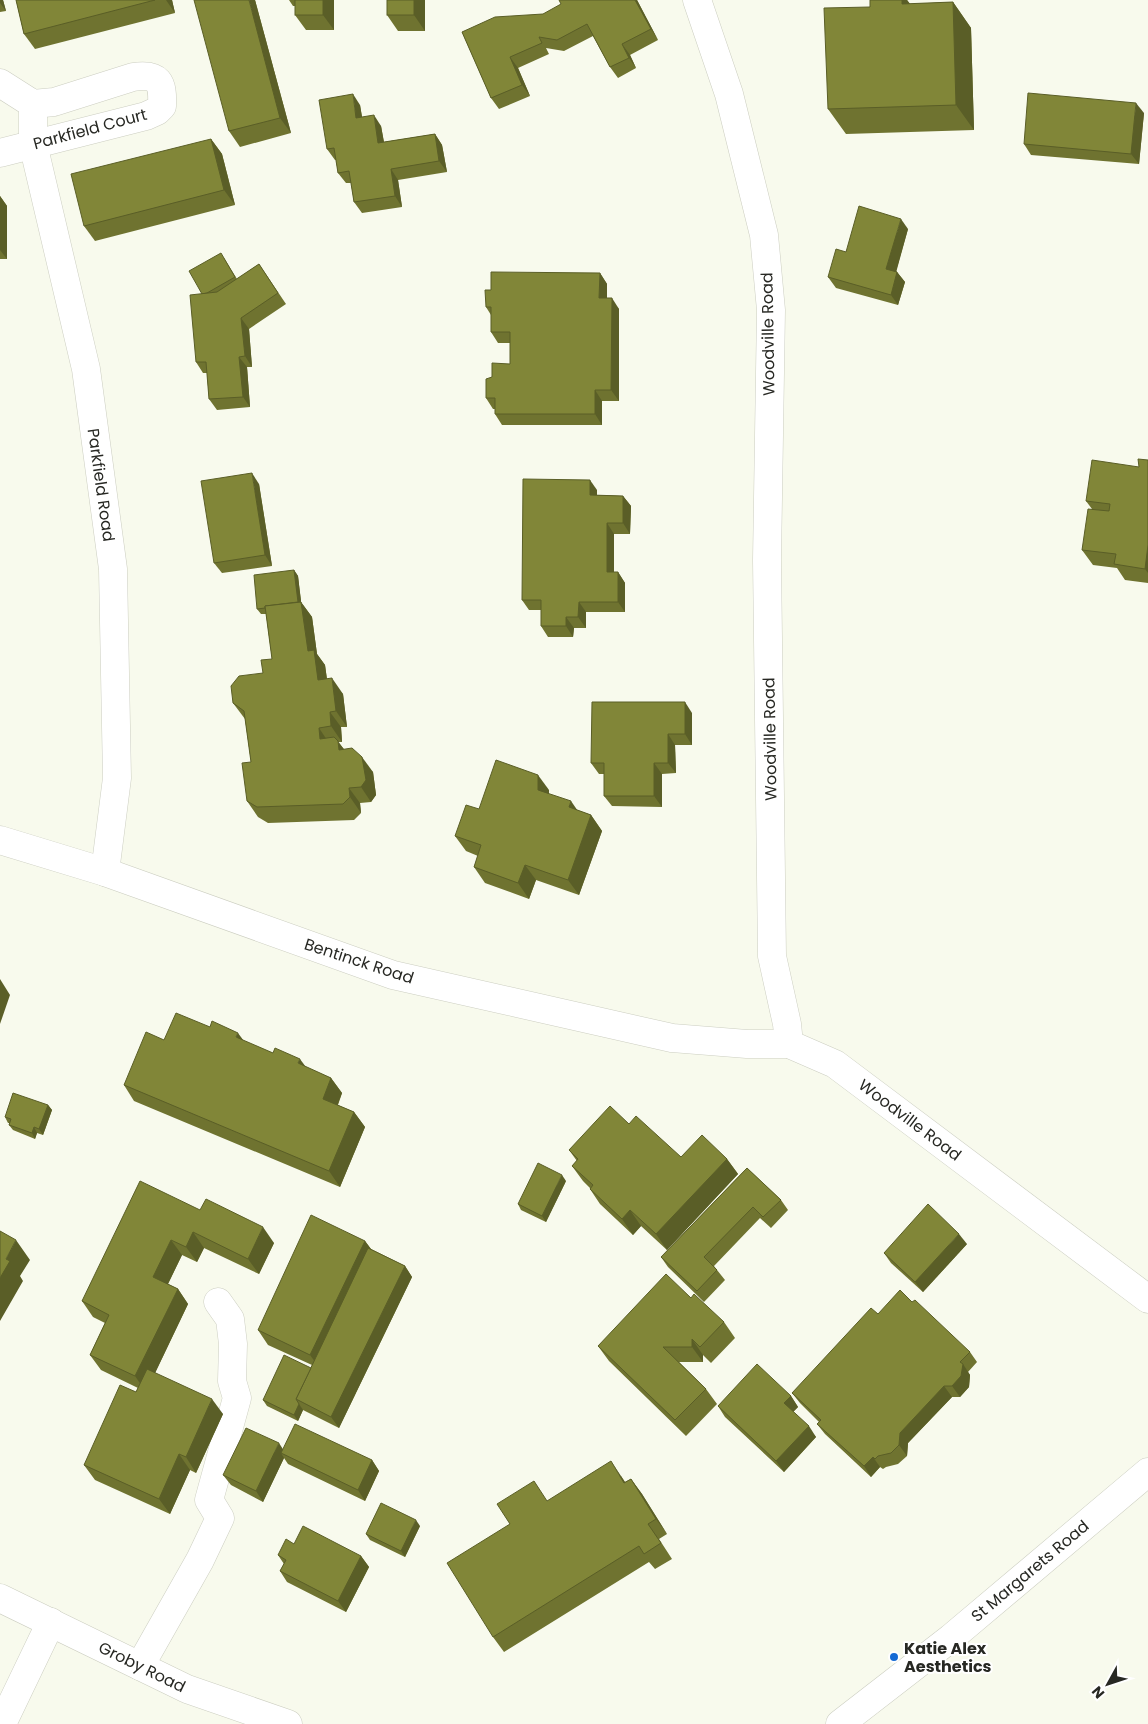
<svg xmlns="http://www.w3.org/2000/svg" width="1148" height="1724" viewBox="0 0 1148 1724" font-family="Poppins,sans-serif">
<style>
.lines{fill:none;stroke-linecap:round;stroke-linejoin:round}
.minor-casing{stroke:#cccec1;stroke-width:29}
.minor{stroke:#fff;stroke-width:28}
.wall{fill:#6f7330}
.shaded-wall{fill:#5a5e27}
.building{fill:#818638;stroke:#5a5e27}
.poi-dot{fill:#156ad4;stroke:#fff;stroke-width:2}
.labels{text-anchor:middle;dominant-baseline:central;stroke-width:4;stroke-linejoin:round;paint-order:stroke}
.street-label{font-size:16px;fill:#272823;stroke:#fff}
.poi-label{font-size:16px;font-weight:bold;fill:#272823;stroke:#fff;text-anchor:start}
</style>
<rect width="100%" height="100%" fill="#f8faed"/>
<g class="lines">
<g class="minor-casing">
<g id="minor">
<path d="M697 0 729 94 764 235 771 310 767 560 772 956 787 1024 789 1044"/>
<path d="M0 83 33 104 54 102 133 77C159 73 163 82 162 106L157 111 146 116 0 153"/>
<path d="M33 104V144L86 369 113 569 117 778 105 872"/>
<path d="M0 840 105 872 393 975 672 1038 747 1044H789L835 1064 1148 1299"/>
<path d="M0 1598 187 1689 288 1724"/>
<path d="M140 1666 200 1560 220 1518 209 1500 237 1398 232 1381 233 1344 230 1319 218 1302"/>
<path d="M2 1724 51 1622"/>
<path d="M840 1724 951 1638 1148 1472"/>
</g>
</g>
<use href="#minor" class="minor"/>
</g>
<g class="wall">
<path d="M0 0H3L6 11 0 12Z"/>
<path d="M16 0H172L175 13 35 49 24 34Z"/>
<path d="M255 0 291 133 240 147 229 131Z"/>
<path d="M289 0H334V30H306L295 15V6H293Z"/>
<path d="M387 0H425V31H398L387 15Z"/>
<path d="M637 0 658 40 630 55 636 68 618 78 610 67 593 36 564 51 546 48 549 54 518 68 530 96 499 109 491 98 462 32 543 14Z"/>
<path d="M907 0 910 4 953 2 971 28 974 130 846 134 828 109 870 7Z"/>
<path d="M360 105 362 117 381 126 384 142 435 134 442 145 447 172 398 180 402 207 362 213 354 202 351 183H346L338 173 336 160H335L327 149Z"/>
<path d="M1144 113 1139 164 1031 155 1024 144Z"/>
<path d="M211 139 222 154 235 205 95 241 84 226Z"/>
<path d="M0 196 7 206V259H0Z"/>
<path d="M908 229 896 271 897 272 905 282 898 305 836 288 828 277 846 252Z"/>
<path d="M224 258 237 279 259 264 286 304 249 329 252 367H247L250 407 217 410 209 399 207 373H203L196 362 202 294Z"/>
<path d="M600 273 607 284V298L619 309V401H602V425H502L495 414V409H493L486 398 492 377 510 364V343H498L491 332V315L486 307 491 290Z"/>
<path d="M1148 460V583L1125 580 1117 568 1093 565 1082 550 1092 509 1086 501 1139 467Z"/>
<path d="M259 484 272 566 222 573 214 563Z"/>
<path d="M597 490V495L623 496 631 506 630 534H614V572H618L625 583V612H586V628H574L573 637H548L541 626V610H529L522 600Z"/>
<path d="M294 570 298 576 301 602 312 617 317 654 325 665 327 679 343 694 347 727H341L342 742H338L344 749 373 772 376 795 371 802 360 803 361 813 354 820 268 823 258 817 247 801 251 762 245 719 233 703 263 673 272 659 266 614H261L257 609Z"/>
<path d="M692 713V745H675L676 773 662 774V807L612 806 604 796V774H599L591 763Z"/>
<path d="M549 790V794L577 810 591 815 602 831 579 895 536 880 529 899 485 883 474 867 478 856 466 851 455 836 479 809Z"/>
<path d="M164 1040 244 1041 331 1078 342 1093 338 1105 354 1112 365 1127 340 1187 134 1101 124 1085Z"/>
<path d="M48 1105 52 1110 43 1135 37 1133 35 1139 13 1130 9 1125 10 1123H8L5 1117Z"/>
<path d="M629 1124 681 1157 727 1159 738 1174 667 1250 641 1226 633 1235 600 1204 590 1189V1188L583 1181 572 1166 577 1161 569 1150Z"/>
<path d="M747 1168 781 1200 788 1210 771 1228 760 1218 714 1266 717 1270 725 1280 704 1302 668 1267 661 1257Z"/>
<path d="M566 1181 546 1222 521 1210 518 1204Z"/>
<path d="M200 1210 274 1243 259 1274 204 1248 197 1262 182 1255 168 1284 178 1289 188 1304 155 1373 223 1414 196 1473 190 1470 170 1514 95 1480 84 1465 136 1392 138 1388 101 1370 90 1355 105 1323 93 1317 82 1301Z"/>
<path d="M365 1241 371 1249 405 1266 412 1277 339 1428 303 1410 298 1421 267 1406 263 1400 311 1368 312 1365 268 1345 258 1330Z"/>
<path d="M967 1244 923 1292 891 1263 884 1253Z"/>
<path d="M691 1298 724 1322 735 1338 711 1363 703 1355V1362H679L706 1389 717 1404 686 1436 609 1361 598 1346Z"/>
<path d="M878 1314 970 1352 977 1362 968 1372 970 1375 969 1387 960 1397H952L908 1443 907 1456 898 1464 886 1467 883 1469 880 1467 871 1477 825 1434 817 1424 819 1422 800 1403 792 1393Z"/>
<path d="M791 1396 798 1407 793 1412 816 1437 784 1472 725 1417 718 1406Z"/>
<path d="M283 1449 372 1460 379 1471 365 1501 288 1464 284 1458 263 1502 231 1485 223 1475Z"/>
<path d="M621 1476 625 1482 631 1479 642 1494 667 1534 659 1539 672 1559 655 1569 649 1562 504 1652 493 1637 548 1501Z"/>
<path d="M420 1526 405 1557 370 1540 366 1534Z"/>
<path d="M294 1544 361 1556 369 1567 346 1612 287 1582 280 1571 284 1564 278 1555Z"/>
</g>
<g class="shaded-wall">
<path d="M0 0H3L6 11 0 3Z"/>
<path d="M166 0H172L175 13Z"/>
<path d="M249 0H255L291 133 280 118Z"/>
<path d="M323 0H334V30L323 15Z"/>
<path d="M414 0H425V31L414 15Z"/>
<path d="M635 0H637L658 40 651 29Z"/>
<path d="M902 0H907L920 17 902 4Z"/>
<path d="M953 2 971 28 974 130 956 105Z"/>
<path d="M622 44 630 55 636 68 629 58Z"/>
<path d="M510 57 518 68 530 96 522 85Z"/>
<path d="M353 94 360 105 364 129 356 118Z"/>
<path d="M1136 103 1144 113 1139 164 1131 154Z"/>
<path d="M374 115 381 126 386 154 378 143Z"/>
<path d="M435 134 442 145 447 172 439 161Z"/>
<path d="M211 139 222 154 235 205 224 190Z"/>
<path d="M391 169 398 180 402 207 395 196Z"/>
<path d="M0 196 7 206V259L0 250Z"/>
<path d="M901 219 908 229 894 280 886 269Z"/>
<path d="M897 272 905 282 898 305 891 295Z"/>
<path d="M600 273 607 284V309L599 298Z"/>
<path d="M612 298 619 309V401L611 390Z"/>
<path d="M241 318 249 329 252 367 245 356Z"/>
<path d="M239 357 247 367 250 407 243 397Z"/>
<path d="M595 390 602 401V425L595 414Z"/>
<path d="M252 473 259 484 272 566 265 555Z"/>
<path d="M590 480 597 490V506L590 495Z"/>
<path d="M623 496 631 506 630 534 623 523Z"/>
<path d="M607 523 614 534V583L607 572Z"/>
<path d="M1148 545V573L1145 569Z"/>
<path d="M294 570 298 576 302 609 298 604Z"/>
<path d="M618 572 625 583V612L618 602Z"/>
<path d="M301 602 312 617 317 654 325 665 329 695 318 680 308 651Z"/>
<path d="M579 602 586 612V628L578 617Z"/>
<path d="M566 617 574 628 573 637 566 626Z"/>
<path d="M332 678 343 694 347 727 336 711Z"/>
<path d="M685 702 692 713V745L685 734Z"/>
<path d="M330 712 341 727 342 742 331 726Z"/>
<path d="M319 728 329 743 320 739Z"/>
<path d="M668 734 675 745 676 773 668 763Z"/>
<path d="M338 741 349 757 339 750Z"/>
<path d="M362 757 373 772 376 795 371 802 361 787Z"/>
<path d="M654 763 662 774V807L654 796Z"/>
<path d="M538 775 549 790V806L538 790Z"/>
<path d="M349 788 360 803 361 813 350 797Z"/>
<path d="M571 801 582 817 569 807Z"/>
<path d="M591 815 602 831 579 895 568 880Z"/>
<path d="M525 865 536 880 529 899 518 883Z"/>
<path d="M0 979 10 995 0 1024Z"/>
<path d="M238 1033 249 1048 236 1037Z"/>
<path d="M300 1059 311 1074 298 1063Z"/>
<path d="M331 1078 342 1093 334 1114 323 1099Z"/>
<path d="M48 1105 52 1110 43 1135 39 1129Z"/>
<path d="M354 1112 365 1127 340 1187 329 1171Z"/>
<path d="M34 1127 37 1133 35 1139 32 1133Z"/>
<path d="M727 1159 738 1174 667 1250 656 1234Z"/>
<path d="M562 1175 566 1181 546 1222 542 1216Z"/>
<path d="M630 1210 641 1226 633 1235 622 1219Z"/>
<path d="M263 1227 274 1243 259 1274 248 1259Z"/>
<path d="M193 1232 204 1248 197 1262 186 1247Z"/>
<path d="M959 1234 967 1244 923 1292 915 1282Z"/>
<path d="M16 1240 30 1260 20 1276 23 1281 0 1321V1278L6 1259Z"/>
<path d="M171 1240 182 1255 164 1292 153 1277Z"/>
<path d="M365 1241 376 1256 321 1370 310 1355Z"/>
<path d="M405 1266 412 1277 339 1428 331 1417Z"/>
<path d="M178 1289 188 1304 146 1392 135 1376Z"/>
<path d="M692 1339 703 1355V1362L692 1347Z"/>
<path d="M963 1364 970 1375 969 1387 960 1397 952 1386Z"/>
<path d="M944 1386 952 1397 908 1443 907 1456 899 1445 900 1433Z"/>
<path d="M791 1396 798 1407 791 1414 784 1403Z"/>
<path d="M212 1399 223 1414 196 1473 186 1457Z"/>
<path d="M299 1404 303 1410 298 1421 294 1415Z"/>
<path d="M809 1426 816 1437 784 1472 776 1461Z"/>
<path d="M279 1443 286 1454 281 1453 284 1458 263 1502 256 1491Z"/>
<path d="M179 1454 190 1470 170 1514 159 1499Z"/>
<path d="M873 1457 880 1467 871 1477 864 1466Z"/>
<path d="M372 1460 379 1471 365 1501 358 1490Z"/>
<path d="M611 1461 621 1476 635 1498 624 1483Z"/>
<path d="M631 1479 642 1494 667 1534 656 1519Z"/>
<path d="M416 1520 420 1526 405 1557 401 1551Z"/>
<path d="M361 1556 369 1567 346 1612 338 1601Z"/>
</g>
<g class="building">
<path d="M16 0H155L24 34Z"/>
<path d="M194 0H249L280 118 229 131Z"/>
<rect x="295" y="0" width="28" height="15"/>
<rect x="387" y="0" width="27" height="15"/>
<path d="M559 0H635L651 29 622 44 629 58 610 67 587 24 557 40 539 37 542 43 510 57 522 85 491 98 462 32 495 17 543 14 561 4Z"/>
<path d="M870 0H902V4L953 2 956 105 828 109 824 8 870 7Z"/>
<path d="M1028 93 1136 103 1131 154 1024 144Z"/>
<path d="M353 94 356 118 374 115 378 143 435 134 439 161 391 169 395 196 354 202 349 171 338 173 334 148 327 149 319 100Z"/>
<path d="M211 139 224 190 84 226 71 174Z"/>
<path d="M859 206 901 219 886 269 897 272 891 295 828 277 836 249 846 252Z"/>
<path d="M221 253 235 277 207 293 202 294 189 271Z"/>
<path d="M259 264 278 293 241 318 245 356 239 357 243 397 209 399 206 362H196L190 295 217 292Z"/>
<path d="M491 272 600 273 599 298H612L611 390H595V414H495V398H486V379L492 377V363L510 364V332H491V307H486L485 290H491Z"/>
<path d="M1138 459 1148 460V545L1145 569 1114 564 1116 554 1082 550 1088 509 1109 511 1110 504 1086 501 1092 460 1139 467Z"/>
<path d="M252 473 265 555 214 563 201 481Z"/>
<path d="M523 479 590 480V495L623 496V523H607V572H618V602H579L578 617H566V626H541V600H522Z"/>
<path d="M294 570 298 602 265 606V608L257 609 254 575Z"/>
<path d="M301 602 308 651 314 650 318 680 332 678 336 711 330 712 331 726 319 728 320 739 334 737 338 741 339 750 352 748 362 757 366 780 361 787 349 788 350 797 343 804 257 807 247 801 242 763 251 762 244 711 233 703 231 686 239 676 263 673 261 660 272 659 265 606Z"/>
<path d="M592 702H685V734H668V763H654V796H604V763H591Z"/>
<path d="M496 760 538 775V790L571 801 569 807 591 815 568 880 525 865 518 883 474 867 481 845 455 836 466 805 479 809Z"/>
<path d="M176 1013 210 1027 212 1021 238 1033 236 1037 273 1053 275 1048 300 1059 298 1063 331 1078 323 1099 354 1112 329 1171 124 1085 146 1032 164 1040Z"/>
<path d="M13 1093 48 1105 39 1129 34 1127 32 1133 9 1125 11 1119 5 1117Z"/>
<path d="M610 1106 629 1124 636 1116 681 1157 702 1135 727 1159 656 1234 630 1210 622 1219 590 1189 593 1185 572 1166 578 1159 569 1150Z"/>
<path d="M538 1163 562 1175 542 1216 518 1204Z"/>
<path d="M747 1168 781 1200 763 1217 753 1207 704 1257 717 1270 697 1291 661 1257Z"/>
<path d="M140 1181 200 1210 206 1199 263 1227 248 1259 193 1232 186 1247 171 1240 153 1277 178 1289 135 1376 90 1355 109 1315 82 1301Z"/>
<path d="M928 1204 959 1234 915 1282 884 1253Z"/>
<path d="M311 1215 365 1241 310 1355 258 1330Z"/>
<path d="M0 1231 16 1240 6 1259 10 1261 0 1278Z"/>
<path d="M368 1248 405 1266 331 1417 296 1399Z"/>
<path d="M666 1274 691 1298 694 1294 724 1322 700 1347 692 1339V1347H663L706 1389 675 1420 598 1346Z"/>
<path d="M900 1290 912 1302 915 1300 970 1352 960 1362 963 1364 961 1376 952 1386H944L900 1433 899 1445 891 1453 878 1456 875 1459 873 1457 864 1466 817 1424 821 1420 792 1393 871 1308 878 1314Z"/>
<path d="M284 1355 311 1368 296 1399 299 1404 294 1415 263 1400Z"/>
<path d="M757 1364 791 1396 784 1403 809 1426 776 1461 718 1406Z"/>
<path d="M147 1369 212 1399 186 1457 179 1454 159 1499 84 1465 120 1385 136 1392Z"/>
<path d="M295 1424 372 1460 358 1490 281 1453Z"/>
<path d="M246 1428 279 1443 256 1491 223 1475Z"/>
<path d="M611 1461 624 1483 631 1479 656 1519 648 1524 661 1543 644 1554 639 1546 493 1637 447 1563 510 1524 497 1504 534 1481 547 1501Z"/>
<path d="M381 1503 416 1520 401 1551 366 1534Z"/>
<path d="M303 1526 361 1556 338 1601 280 1571 286 1560 278 1555 286 1539 294 1544Z"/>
</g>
<circle class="poi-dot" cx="894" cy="1657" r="5"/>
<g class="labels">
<g class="street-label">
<text transform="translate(90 129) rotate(-15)">Parkfield Court</text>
<text transform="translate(768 334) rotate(-91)">Woodville Road</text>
<text transform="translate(101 485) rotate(82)">Parkfield Road</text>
<text transform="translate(770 739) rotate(-91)">Woodville Road</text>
<text transform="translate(359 961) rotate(18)">Bentinck Road</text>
<text transform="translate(910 1120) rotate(37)">Woodville Road</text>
<text transform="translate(1030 1571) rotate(-40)">St Margarets Road</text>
<text transform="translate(142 1667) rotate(26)">Groby Road</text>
</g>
<g class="poi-label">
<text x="904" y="1648">Katie Alex<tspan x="904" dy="18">Aesthetics</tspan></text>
</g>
</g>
<g transform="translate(1108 1684) rotate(230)" stroke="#ffffff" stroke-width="4" paint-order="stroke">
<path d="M0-4L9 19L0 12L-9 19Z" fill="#272823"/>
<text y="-8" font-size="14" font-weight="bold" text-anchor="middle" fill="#272823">N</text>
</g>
</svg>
